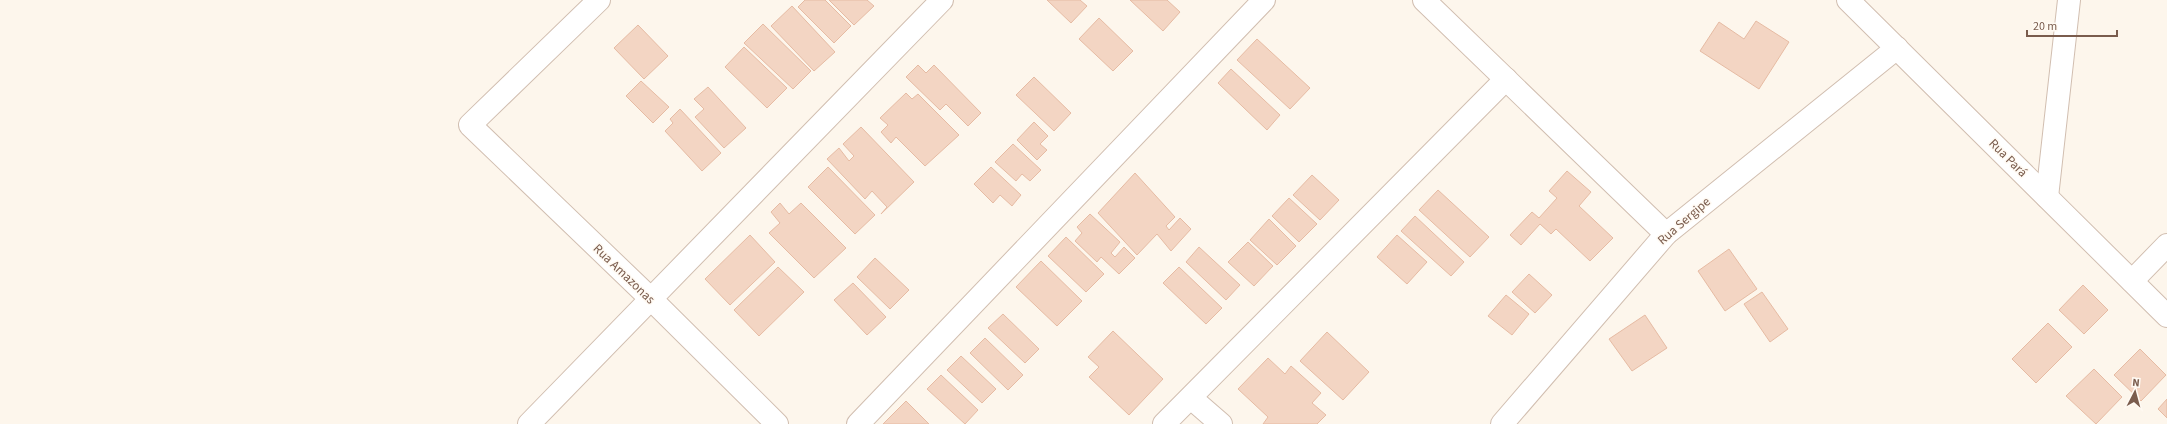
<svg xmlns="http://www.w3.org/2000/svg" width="2167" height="424" viewBox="0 0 2167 424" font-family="'Source Sans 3',sans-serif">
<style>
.building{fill:#f3d5c3;stroke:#e6bba3}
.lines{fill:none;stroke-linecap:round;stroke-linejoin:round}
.street-casing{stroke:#d1beb0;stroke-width:24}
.street{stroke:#fff;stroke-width:22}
.labels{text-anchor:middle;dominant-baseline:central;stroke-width:3;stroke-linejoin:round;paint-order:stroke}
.street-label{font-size:13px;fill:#7a5c4d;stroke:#fffaf3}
</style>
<rect width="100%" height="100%" fill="#fdf6ec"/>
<g class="building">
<path d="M805 0H825L851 26 834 43 798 7Z"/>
<path d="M829 0H867L874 6 854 25Z"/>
<path d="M1047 0H1080L1087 6 1071 23Z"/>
<path d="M1130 0H1167L1180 12 1163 31Z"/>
<path d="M792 6 835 52 814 71 771 26Z"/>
<path d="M1099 18 1133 51 1113 71 1079 39Z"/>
<path d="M1756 21 1789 42 1759 89 1700 51 1719 22 1744 39Z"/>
<path d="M763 24 811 71 793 89 744 43Z"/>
<path d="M638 25 668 56 644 79 614 48Z"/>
<path d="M1257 39 1310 88 1290 109 1237 60Z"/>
<path d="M744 47 787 88 767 108 725 67Z"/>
<path d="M918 65 926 73 934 65 981 113 968 126 946 104 940 110 906 77Z"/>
<path d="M1231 69 1280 115 1267 130 1218 83Z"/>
<path d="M1034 77 1071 113 1054 131 1016 95Z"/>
<path d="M641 81 669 107 653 123 626 96Z"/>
<path d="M708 87 746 128 724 148 695 117 704 109 694 99Z"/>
<path d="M906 93 912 99 918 94 959 135 925 166 896 137 891 143 881 132 888 125 880 118Z"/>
<path d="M680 109 721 153 702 171 665 131 673 123 670 119Z"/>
<path d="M1034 122 1048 136 1040 144 1047 150 1037 160 1017 140Z"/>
<path d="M861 127 914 182 881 214 887 207 872 191 865 199 827 159 839 148 849 161 854 156 843 144Z"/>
<path d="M1013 144 1041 170 1030 181 1022 174 1016 181 995 162Z"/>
<path d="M828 167 875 215 855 234 808 187Z"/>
<path d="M991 167 1021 195 1012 206 1000 195 993 203 974 184Z"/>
<path d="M1567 171 1591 192 1579 206 1613 238 1590 261 1556 229 1551 234 1540 224 1521 245 1510 235 1532 212 1539 218 1557 198 1549 191Z"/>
<path d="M1135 173 1175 217 1166 226 1169 230 1180 218 1191 229 1171 251 1157 234 1137 255 1098 213Z"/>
<path d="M1312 175 1339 200 1320 220 1293 195Z"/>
<path d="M1438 190 1489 237 1470 257 1419 210Z"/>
<path d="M1289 198 1317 224 1299 242 1272 216Z"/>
<path d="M780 203 789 214 801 203 846 248 814 278 769 233 780 223 771 212Z"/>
<path d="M1090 214 1120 242 1111 253 1115 257 1124 247 1135 258 1119 274 1101 257 1097 262 1075 241 1082 233 1077 227Z"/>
<path d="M1415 216 1464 262 1451 276 1401 231Z"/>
<path d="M1269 219 1296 246 1277 265 1250 240Z"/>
<path d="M750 235 775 262 730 305 705 279Z"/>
<path d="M1397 235 1427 262 1407 284 1377 257Z"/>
<path d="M1066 237 1104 274 1086 292 1048 256Z"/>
<path d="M1248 242 1273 266 1254 286 1228 262Z"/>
<path d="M1199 247 1240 285 1226 300 1186 262Z"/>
<path d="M1729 249 1757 289 1725 311 1698 271Z"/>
<path d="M875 258 909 290 890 309 857 277Z"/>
<path d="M1041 261 1082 301 1057 326 1016 287Z"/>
<path d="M778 267 804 292 759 336 734 310Z"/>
<path d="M1179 267 1222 308 1206 324 1163 283Z"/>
<path d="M1529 274 1552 295 1535 313 1512 292Z"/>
<path d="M853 283 886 317 867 335 834 300Z"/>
<path d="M2083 285 2108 310 2084 334 2059 310Z"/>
<path d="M1762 292 1788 329 1770 342 1744 304Z"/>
<path d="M1506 295 1529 314 1512 335 1488 316Z"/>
<path d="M1003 314 1039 349 1025 363 988 328Z"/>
<path d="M1645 315 1667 348 1632 371 1609 339Z"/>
<path d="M2048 323 2072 347 2036 383 2012 359Z"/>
<path d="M1113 331 1163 379 1129 415 1089 377 1099 367 1088 357Z"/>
<path d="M1327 332 1369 372 1343 400 1300 361Z"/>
<path d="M985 338 1023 375 1008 390 970 353Z"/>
<path d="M2140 349 2166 375 2141 401 2114 375Z"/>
<path d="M961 356 996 389 982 403 947 370Z"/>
<path d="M1268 358 1285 374 1291 366 1321 393 1312 403 1326 415 1317 424H1263L1268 417 1238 389Z"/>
<path d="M2094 369 2122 397 2096 424 2066 396Z"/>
<path d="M941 375 978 410 965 424 927 389Z"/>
<path d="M2167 399V418L2158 409Z"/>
<path d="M906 401 929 424H883Z"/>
</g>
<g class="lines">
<g class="street-casing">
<g id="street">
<path d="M599 0 470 125 650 298 777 424"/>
<path d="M1424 0 1666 234"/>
<path d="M1848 0 2167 316"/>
<path d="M2047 197 2069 0"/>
<path d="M2132 281 2167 245"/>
<path d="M1191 398 1221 424"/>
<path d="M529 424 942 0"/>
<path d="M858 424 1264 0"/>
<path d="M1164 424 1506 79"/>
<path d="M1502 424 1666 234 1897 48"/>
</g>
</g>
<use href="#street" class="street"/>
</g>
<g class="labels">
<g class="street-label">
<text transform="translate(2008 158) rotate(45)">Rua Pará</text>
<text transform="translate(1684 221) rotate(-41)">Rua Sergipe</text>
<text transform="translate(624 274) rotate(44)">Rua Amazonas</text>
</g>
</g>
<g transform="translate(2135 392) rotate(6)" stroke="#fffaf3" stroke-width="3" paint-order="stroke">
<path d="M0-3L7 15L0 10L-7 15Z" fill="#7a5c4d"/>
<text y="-6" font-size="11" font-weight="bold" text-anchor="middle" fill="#7a5c4d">N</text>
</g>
<path d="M2027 30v6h90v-6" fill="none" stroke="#7a5c4d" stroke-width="2"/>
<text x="2033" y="30" font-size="12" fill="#7a5c4d" stroke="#fffaf3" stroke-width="3" paint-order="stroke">20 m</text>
</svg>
